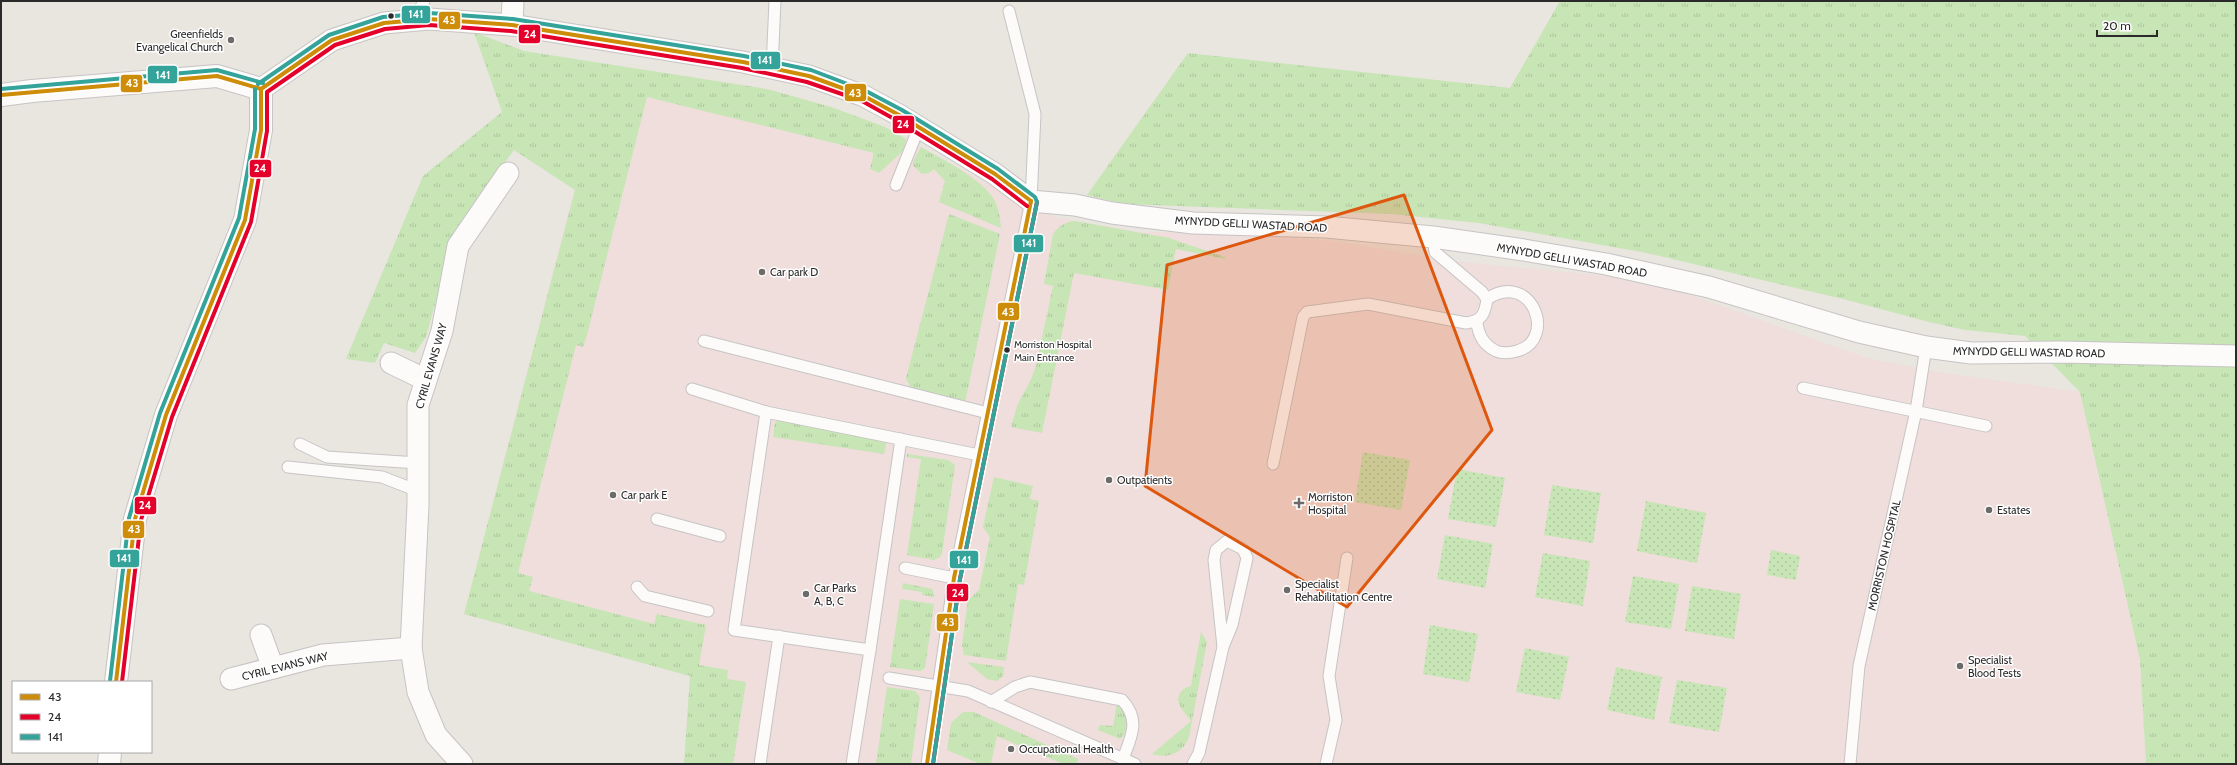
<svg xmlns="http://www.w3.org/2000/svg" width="2237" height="765" viewBox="0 0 2237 765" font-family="Cabin,sans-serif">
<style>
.medical{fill:#efdedb}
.grass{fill:url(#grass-tufts)}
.garden{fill:url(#garden-dots)}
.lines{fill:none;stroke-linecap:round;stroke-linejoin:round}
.service-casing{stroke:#c6c4c5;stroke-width:13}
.minor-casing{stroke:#c6c4c5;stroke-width:23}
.tertiary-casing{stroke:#c6c4c5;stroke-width:24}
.service{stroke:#fcfbfa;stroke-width:11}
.minor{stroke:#fcfbfa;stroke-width:21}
.tertiary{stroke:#fcfbfa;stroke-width:22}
.bus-1-casing{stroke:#fff;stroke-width:7}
.bus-2-casing{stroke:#fff;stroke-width:7}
.bus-3-casing{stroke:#fff;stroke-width:7}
.bus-1{stroke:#ce8d08;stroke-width:4}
.bus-2{stroke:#e4002b;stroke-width:4}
.bus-3{stroke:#34a49a;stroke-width:4}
.marked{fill:#de570e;fill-opacity:0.2;stroke:#de570e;stroke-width:3;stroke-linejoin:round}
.bus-dot{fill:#2a2a2a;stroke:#fff;stroke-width:1.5}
.poi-dot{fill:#6d6b69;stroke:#fff;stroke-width:1.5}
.labels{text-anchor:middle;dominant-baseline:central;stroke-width:3;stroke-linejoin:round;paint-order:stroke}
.bus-label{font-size:10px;fill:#2a2a2a;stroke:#fff;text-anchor:start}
.poi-label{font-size:11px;fill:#2a2a2a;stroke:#fff;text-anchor:start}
.street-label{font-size:11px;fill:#2a2a2a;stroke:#fff}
.line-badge{stroke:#fff;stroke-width:1.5}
.badge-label{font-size:11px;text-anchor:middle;font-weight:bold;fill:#fff}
</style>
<defs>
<pattern id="grass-tufts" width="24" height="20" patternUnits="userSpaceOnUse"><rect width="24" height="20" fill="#c8e5b6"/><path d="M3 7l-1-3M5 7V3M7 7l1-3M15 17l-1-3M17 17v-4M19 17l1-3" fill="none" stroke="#acc59d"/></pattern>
<pattern id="garden-dots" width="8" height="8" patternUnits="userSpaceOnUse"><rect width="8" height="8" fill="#c8e5b6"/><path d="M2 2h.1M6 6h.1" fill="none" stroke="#acc59d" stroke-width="1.8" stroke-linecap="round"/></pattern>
</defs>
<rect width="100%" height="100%" fill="#e9e5df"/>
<path class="medical" d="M607 64 767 89 831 107 885 127 988 184 1055 217 1138 232H1219L1334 241 1462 262 1648 280 1867 358 1938 372 2080 392 2140 660 2146 764H684L690 676 464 614Z"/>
<g class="grass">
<path d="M1560 1H2236V764H2146L2140 660 2080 392 2025 336 1965 330 1929 322 1843 299 1647 253 1479 223 1391 214 1124 204 1087 195 1188 53 1510 88Z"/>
<path d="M474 32 524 51 767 89 831 107 885 127 906 139 903 151 879 173 870 169 874 153 647 97 587 335 583 347 576 345 518 573 533 577 529 591 654 624 657 614 706 625 699 665 728 670 727 679 746 682 733 764H684L690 676 464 614 575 190 514 150 455 230 426 337 415 353 384 343 375 363 346 359 423 176 502 112Z"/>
<path d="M921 147C943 160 979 177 993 198 999 207 1000 218 1001 228L939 202 945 181 934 169 929 173 922 174 913 166V162Z"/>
<path d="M949 214 1000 234 965 403 911 389 906 378Z"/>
<path d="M1075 221 1169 238 1225 257V259L1176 249 1168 290 1074 273 1042 433 1011 427 1017 406 1031 379 1036 366 1053 286 1044 284 1053 234C1058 226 1066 222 1075 221Z"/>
<path d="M782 420 887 440 884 454 773 437 775 422Z"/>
<path d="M907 454 948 460 955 465 942 553 940 557 934 560 907 555 921 459 907 457Z"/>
<path d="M994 477 1033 486 1030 499 1039 501 1024 585 1018 584 1006 661 964 655 962 645 968 600 979 590 990 537 983 527Z"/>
<path d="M903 583 932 589 935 597 922 595V592L902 589Z"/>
<path d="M900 599 934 604 925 668 920 671 890 667Z"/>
<path d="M1201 632 1207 642 1189 737C1183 753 1169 759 1152 754L1191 721C1185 712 1174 704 1180 693 1183 689 1186 687 1191 686Z"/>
<path d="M967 662 1004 667 1003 676 997 681 987 679Z"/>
<path d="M887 687 915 691 920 697 911 764H876Z"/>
<path d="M1117 703C1127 712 1131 730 1120 739L1098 730 1100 725 1113 726Z"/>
<path d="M963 712H974L1078 759 1077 764H1063L997 736 991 764H980L947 750 951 723Z"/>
</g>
<g class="garden">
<path d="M1363 452 1410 460 1401 510 1355 502Z"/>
<path d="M1457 469 1505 478 1496 527 1448 519Z"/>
<path d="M1552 485 1601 493 1593 543 1544 535Z"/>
<path d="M1646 501 1706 513 1697 563 1637 551Z"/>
<path d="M1445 535 1493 544 1485 588 1437 579Z"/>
<path d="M1771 550 1800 556 1796 580 1767 575Z"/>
<path d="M1543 553 1590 561 1583 606 1535 597Z"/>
<path d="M1633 576 1679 584 1671 629 1625 622Z"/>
<path d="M1692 586 1741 594 1734 639 1685 631Z"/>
<path d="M1430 625 1478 634 1469 682 1423 674Z"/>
<path d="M1525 648 1569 657 1560 700 1516 692Z"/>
<path d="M1616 667 1662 677 1654 720 1607 710Z"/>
<path d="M1677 680 1727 688 1719 732 1669 723Z"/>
</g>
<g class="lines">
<g class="service-casing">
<g id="service">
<path d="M414 20 424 1"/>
<path d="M772 68 775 1"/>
<path d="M896 185 919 127"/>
<path d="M1477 322C1478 335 1484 345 1496 351 1503 354 1510 353 1517 351 1558 340 1532 269 1487 299"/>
<path d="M704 341 988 413"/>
<path d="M1803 388 1986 426"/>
<path d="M692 389 766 412 979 455"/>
<path d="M766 412 734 630 870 650 901 439"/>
<path d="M300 444 327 457 418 463"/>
<path d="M1273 464 1303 317 1307 312 1368 304 1466 323C1482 321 1485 314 1487 299L1482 292 1435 252 1433 237"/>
<path d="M288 467 382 477 418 491"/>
<path d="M657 519 720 536"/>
<path d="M905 568 954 578"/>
<path d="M637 587 645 596 708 611"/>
<path d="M889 678 968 691 1135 764"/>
<path d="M991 702 1015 687 1030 682 1122 700C1141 720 1131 737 1123 759"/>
<path d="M760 764 779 636"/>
<path d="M852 764 870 650"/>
<path d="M927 764 954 578 1031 201 1035 114 1009 11"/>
<path d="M1193 764 1199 753 1223 647 1232 625 1247 558 1243 549 1227 541 1216 550 1214 560 1223 647"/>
<path d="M1326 764 1336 720 1329 676 1347 558"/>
<path d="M1850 764 1859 666 1916 411 1926 347"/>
</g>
</g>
<g class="minor-casing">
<g id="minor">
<path d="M512 25 513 1"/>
<path d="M261 89 332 40 384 23 429 19 512 25 743 62 809 76 864 96 899 115 995 174 1031 201 1075 205 1112 213 1193 223 1326 227 1433 237 1524 250 1606 264 1709 287 1859 332 1926 347 1971 353 2062 352 2236 356"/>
<path d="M391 363 426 380"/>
<path d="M261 635 273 668"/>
<path d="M231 679 323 655 411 648"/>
<path d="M462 764 436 735 418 692 411 648 418 505V405L442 331 458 246 508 173"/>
</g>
</g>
<g class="tertiary-casing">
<g id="tertiary">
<path d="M1 95 32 91 217 76 261 89V130L245 220 166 415 135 519 116 682"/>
<path d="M109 764 110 752"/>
</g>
</g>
<use href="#service" class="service"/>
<use href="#minor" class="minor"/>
<use href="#tertiary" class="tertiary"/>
<g class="bus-1-casing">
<g id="bus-1">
<path d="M261 89 332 40 384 23 429 19 512 25 743 62 809 76 864 96 899 115 995 174 1031 201"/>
<path d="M1 95 217 76 261 89"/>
<path d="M116 682 135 519 166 415 245 220 261 130V89"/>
<path d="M927 764 954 578 1031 201"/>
</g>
</g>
<g class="bus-2-casing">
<g id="bus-2">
<path d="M122 682 141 520 172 417 251 222 267 131V92L335 45 385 29 429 25 511 31 742 68 807 82 862 101 896 120 992 179 1027 206"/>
<path d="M933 764 960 579 1037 202"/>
</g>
</g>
<g class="bus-3-casing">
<g id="bus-3">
<path d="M258 84 329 35 383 17 429 13 513 19 744 56 811 70 866 91 902 110 998 169 1035 197 1037 202 960 579 933 764"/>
<path d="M1 89 217 70 263 83"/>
<path d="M110 681 129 518 160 413 239 218 255 129V89"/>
</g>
</g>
<use href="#bus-1" class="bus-1"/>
<use href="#bus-2" class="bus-2"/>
<use href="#bus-3" class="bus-3"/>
</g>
<path class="marked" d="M1404 195 1492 430 1347 607 1145 486 1167 265Z"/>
<g class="bus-dot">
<circle cx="391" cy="16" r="3.5"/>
<circle cx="1007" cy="350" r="3.5"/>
</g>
<g class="poi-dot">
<circle cx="231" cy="40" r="4"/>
<circle cx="762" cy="272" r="4"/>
<circle cx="1109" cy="480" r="4"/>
<circle cx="613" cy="495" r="4"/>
<path d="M1297 497h4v4h4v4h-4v4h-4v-4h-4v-4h4z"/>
<circle cx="1989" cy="510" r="4"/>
<circle cx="1287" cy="590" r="4"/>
<circle cx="806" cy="594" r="4"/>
<circle cx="1960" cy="666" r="4"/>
<circle cx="1011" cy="749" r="4"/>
</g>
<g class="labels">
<g class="bus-label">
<text x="1014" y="344">Morriston Hospital<tspan x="1014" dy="13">Main Entrance</tspan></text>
</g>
<g class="poi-label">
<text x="223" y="34" text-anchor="end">Greenfields<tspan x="223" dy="13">Evangelical Church</tspan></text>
<text x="770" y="272">Car park D</text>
<text x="1117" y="480">Outpatients</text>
<text x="621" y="495">Car park E</text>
<text x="1308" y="497">Morriston<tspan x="1308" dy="13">Hospital</tspan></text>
<text x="1997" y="510">Estates</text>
<text x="1295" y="584">Specialist<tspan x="1295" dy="13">Rehabilitation Centre</tspan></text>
<text x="814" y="588">Car Parks<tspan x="814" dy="13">A, B, C</tspan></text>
<text x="1968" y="660">Specialist<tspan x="1968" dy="13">Blood Tests</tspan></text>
<text x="1019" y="749">Occupational Health</text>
</g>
<g class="street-label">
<text transform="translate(1251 224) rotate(3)">MYNYDD GELLI WASTAD ROAD</text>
<text transform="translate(1572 260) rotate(10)">MYNYDD GELLI WASTAD ROAD</text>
<text transform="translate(2029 352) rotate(1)">MYNYDD GELLI WASTAD ROAD</text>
<text transform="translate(431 366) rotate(-74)">CYRIL EVANS WAY</text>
<text transform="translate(1884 555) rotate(-77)">MORRISTON HOSPITAL</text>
<text transform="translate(285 666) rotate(-14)">CYRIL EVANS WAY</text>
</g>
</g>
<g class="line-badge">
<rect x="401" y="5" width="30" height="19" rx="4" fill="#34a49a"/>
<rect x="438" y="11" width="23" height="19" rx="4" fill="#ce8d08"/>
<rect x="518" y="24" width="23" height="20" rx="4" fill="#e4002b"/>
<rect x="750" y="51" width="31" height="19" rx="4" fill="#34a49a"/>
<rect x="147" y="65" width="31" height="19" rx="4" fill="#34a49a"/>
<rect x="120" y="74" width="23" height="19" rx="4" fill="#ce8d08"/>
<rect x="844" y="83" width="23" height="19" rx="4" fill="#ce8d08"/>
<rect x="892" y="115" width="23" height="19" rx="4" fill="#e4002b"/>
<rect x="249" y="159" width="23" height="19" rx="4" fill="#e4002b"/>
<rect x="1013" y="234" width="31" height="19" rx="4" fill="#34a49a"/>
<rect x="997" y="302" width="23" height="19" rx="4" fill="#ce8d08"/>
<rect x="134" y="496" width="23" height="19" rx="4" fill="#e4002b"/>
<rect x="122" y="520" width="23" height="19" rx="4" fill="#ce8d08"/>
<rect x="109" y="549" width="31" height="19" rx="4" fill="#34a49a"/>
<rect x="949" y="550" width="30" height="19" rx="4" fill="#34a49a"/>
<rect x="946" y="583" width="23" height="19" rx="4" fill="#e4002b"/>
<rect x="936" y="613" width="23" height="19" rx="4" fill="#ce8d08"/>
</g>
<g class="badge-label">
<text x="416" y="18">141</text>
<text x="449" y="24">43</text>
<text x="530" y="38">24</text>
<text x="765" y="64">141</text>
<text x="163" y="79">141</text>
<text x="132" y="87">43</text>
<text x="855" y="97">43</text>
<text x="903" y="128">24</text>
<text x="260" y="172">24</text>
<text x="1029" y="247">141</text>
<text x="1008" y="316">43</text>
<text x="145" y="509">24</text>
<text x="134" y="533">43</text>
<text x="124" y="562">141</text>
<text x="964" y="564">141</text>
<text x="958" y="597">24</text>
<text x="948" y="626">43</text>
</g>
<rect width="2237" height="765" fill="none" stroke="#2a2a2a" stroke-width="4"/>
<rect x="12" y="681" width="140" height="72" fill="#ffffff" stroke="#aaaaaa"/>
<rect x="20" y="694" width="20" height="6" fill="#ce8d08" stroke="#aaaaaa"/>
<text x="48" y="701" font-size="12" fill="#2a2a2a">43</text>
<rect x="20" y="714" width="20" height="6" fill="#e4002b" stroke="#aaaaaa"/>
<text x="48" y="721" font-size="12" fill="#2a2a2a">24</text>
<rect x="20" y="734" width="20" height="6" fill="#34a49a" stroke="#aaaaaa"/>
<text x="48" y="741" font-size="12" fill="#2a2a2a">141</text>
<path d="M2097 30v6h60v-6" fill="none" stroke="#2a2a2a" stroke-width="2"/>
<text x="2103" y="30" font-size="12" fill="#2a2a2a" stroke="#ffffff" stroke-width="3" paint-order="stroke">20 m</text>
</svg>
